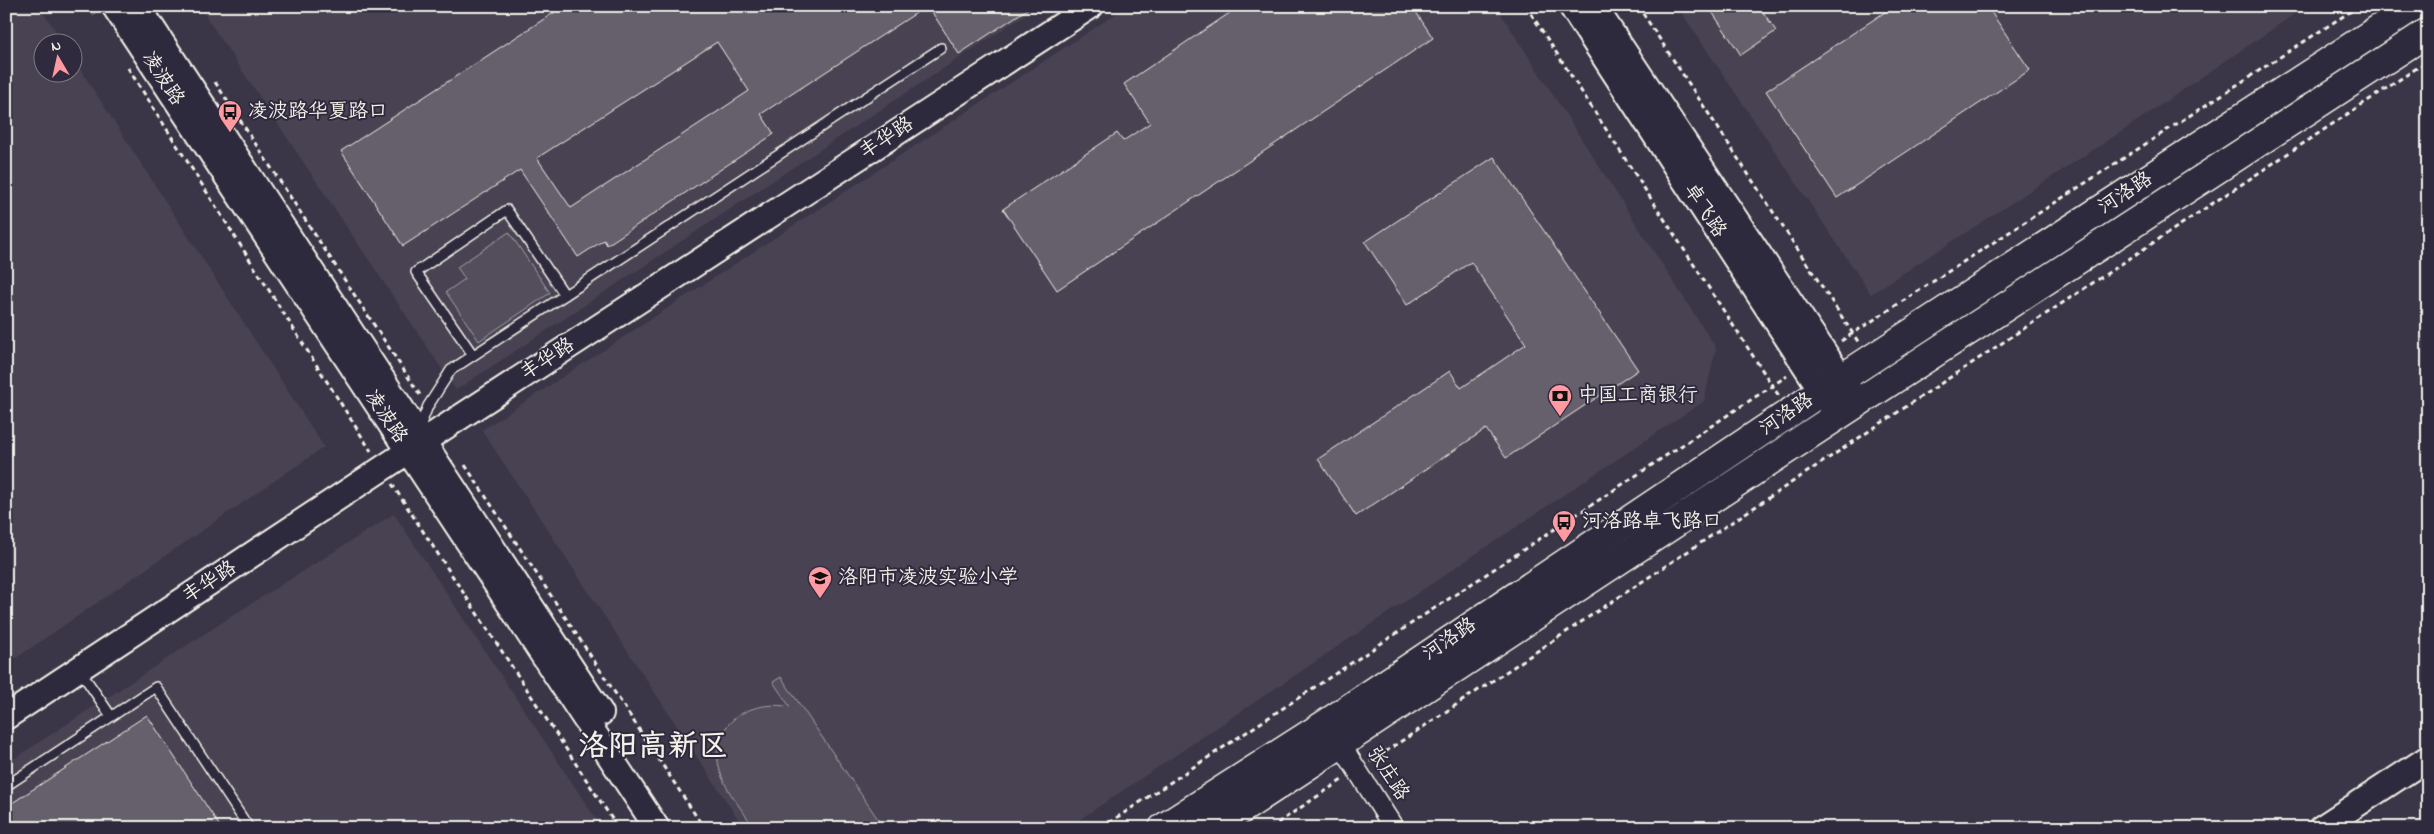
<svg xmlns="http://www.w3.org/2000/svg" width="2434" height="834" viewBox="0 0 2434 834" font-family="'Indie Flower','LXGW WenKai TC',sans-serif">
<style>
.built{fill:#484352}
.green{fill:#534e5c;stroke:#a4a0a2}
.building{fill:#65616c;stroke:#f4f1e8;fill-rule:evenodd}
.lines{fill:none;stroke-linecap:round;stroke-linejoin:round}
.service-casing{stroke:#f4f1e8;stroke-width:12}
.minor-casing{stroke:#f4f1e8;stroke-width:22}
.tertiary-casing{stroke:#f4f1e8;stroke-width:28}
.primary-casing{stroke:#f4f1e8;stroke-width:31}
.path{stroke:#f4f1e8;stroke-width:3;stroke-dasharray:5 4;stroke-linecap:butt}
.service{stroke:#2f2a3d;stroke-width:9}
.minor{stroke:#2f2a3d;stroke-width:19}
.tertiary{stroke:#2f2a3d;stroke-width:24}
.primary{stroke:#2f2a3d;stroke-width:28}
.labels{text-anchor:middle;dominant-baseline:central;stroke-width:4;stroke-linejoin:round;paint-order:stroke}
.street-label{font-size:20px;fill:#f4f1e8;stroke:#2f2a3d}
.poi-label{font-size:20px;fill:#f4f1e8;stroke:#2f2a3d;text-anchor:start}
.town-label{font-size:30px;font-weight:bold;fill:#f4f1e8;stroke:#2f2a3d}
</style>
<rect width="100%" height="100%" fill="#3b3647"/>
<filter id="ink" filterUnits="userSpaceOnUse"><feTurbulence type="fractalNoise" baseFrequency=".02" numOctaves="2"/><feDisplacementMap in="SourceGraphic" scale="10" xChannelSelector="R" yChannelSelector="G"/><feConvolveMatrix kernelMatrix="1 2 1 2 8 2 1 2 1" color-interpolation-filters="sRGB"/></filter>
<g filter="url(#ink)">
<g class="built">
<path d="M6 6H39L63 42H42V72H72L73 58 324 447 6 665Z"/>
<path d="M199 6H1038L456 390Z"/>
<path d="M1128 6H1496L1716 348 1704 401 1067 828H744L482 430Z"/>
<path d="M1677 6H2306L2121 132 1871 294Z"/>
<path d="M394 514 602 828H6V764L235 614Z"/>
</g>
<g class="green">
<path d="M509 232 550 293 479 341 446 292 465 279 457 267Z"/>
<path d="M781 677 884 828H754C743 810 726 792 720 771 707 725 749 698 790 707L773 682Z"/>
</g>
<g class="building">
<path d="M564 6H927L761 114 774 134 607 245 604 240 578 257 520 170 403 246 341 151ZM717 42 749 91 571 208 537 158Z"/>
<path d="M928 6H1032L959 54Z"/>
<path d="M1240 6H1412L1433 38 1057 290 1003 209 1117 133 1123 141 1150 123 1124 84Z"/>
<path d="M1708 6H1759L1776 31 1741 55Z"/>
<path d="M1894 6H1987L2030 70 1837 198 1766 91Z"/>
<path d="M1494 157 1638 370 1506 458 1486 429 1356 516 1318 459 1450 371 1461 388 1526 344 1471 262 1407 305 1365 242Z"/>
<path d="M147 715 221 828H6V807Z"/>
</g>
<g class="lines">
<g class="service-casing">
<g id="service">
<path d="M473 355 416 272 507 210 565 295"/>
<path d="M419 429 428 406 451 370 941 48"/>
<path d="M79 669 111 716"/>
<path d="M6 786 156 687 249 828"/>
</g>
</g>
<g class="minor-casing">
<path id="minor" d="M1341 745 1394 828"/>
</g>
<g class="tertiary-casing">
<g id="tertiary">
<path d="M114 6 657 828"/>
<path d="M138 6 601 713"/>
<path d="M1571 6 1832 407"/>
<path d="M1594 6 1858 403"/>
<path d="M6 717 442 429 1091 6"/>
<path d="M2321 828 2428 758"/>
</g>
</g>
<g class="primary-casing">
<g id="primary">
<path d="M1163 828 1327 723 1822 391 2414 6"/>
<path d="M1213 828 1848 409 2428 32"/>
</g>
</g>
<g class="path">
<path d="M89 6 94 14"/>
<path d="M1526 6 1779 396"/>
<path d="M1638 6 1859 343"/>
<path d="M128 68 371 451"/>
<path d="M215 82 420 395"/>
<path d="M1841 341 2359 6"/>
<path d="M465 465 704 828"/>
<path d="M392 484 618 828"/>
<path d="M1370 762 2426 62"/>
<path d="M1101 828 1787 376"/>
<path d="M1270 828 1342 780"/>
</g>
<use href="#service" class="service"/>
<use href="#minor" class="minor"/>
<use href="#tertiary" class="tertiary"/>
<use href="#primary" class="primary"/>
</g>
</g>
<defs>
<g id="bus-pin" transform="scale(1.25)"><path d="M0 17L-7.5 6A9.5 9.5 0 1 1 7.5 6Z" fill="#ff9aa2" stroke="#2f2a3d"/><path d="M-5-6H5V4H4V6H2V4H-2V6H-4V4H-5ZM-3.5-4V0h7V-4ZM-3.5 1.2v1.5H-2V1.2ZM2 1.2v1.5H3.5V1.2Z" fill="#111"/></g>
<g id="bank-pin" transform="scale(1.25)"><path d="M0 17L-7.5 6A9.5 9.5 0 1 1 7.5 6Z" fill="#ff9aa2" stroke="#2f2a3d"/><path d="M-6-4H6V4H-6ZM0-2.3a2.3 2.3 0 1 0 0 4.6a2.3 2.3 0 1 0 0-4.6Z" fill="#111"/></g>
<g id="school-pin" transform="scale(1.25)"><path d="M0 17L-7.5 6A9.5 9.5 0 1 1 7.5 6Z" fill="#ff9aa2" stroke="#2f2a3d"/><path d="M0-5L7-2L0 1L-7-2ZM-4 1L0 2.5L4 1V4Q0 6-4 4Z" fill="#111"/></g>
</defs>
<g fill-rule="evenodd">
<use href="#bus-pin" x="230" y="112"/>
<use href="#bank-pin" x="1560" y="396"/>
<use href="#bus-pin" x="1564" y="522"/>
<use href="#school-pin" x="820" y="578"/>
</g>
<g class="labels">
<g class="street-label">
<text transform="translate(162 79) rotate(57)">凌波路</text>
<text transform="translate(887 139) rotate(-33)">丰华路</text>
<text transform="translate(2126 194) rotate(-33)">河洛路</text>
<text transform="translate(1704 211) rotate(57)">卓飞路</text>
<text transform="translate(548 360) rotate(-33)">丰华路</text>
<text transform="translate(1787 415) rotate(-34)">河洛路</text>
<text transform="translate(385 417) rotate(56)">凌波路</text>
<text transform="translate(210 583) rotate(-33)">丰华路</text>
<text transform="translate(1450 640) rotate(-34)">河洛路</text>
<text transform="translate(1387 774) rotate(57)">张庄路</text>
</g>
<g class="poi-label">
<text x="248" y="112">凌波路华夏路口</text>
<text x="1578" y="396">中国工商银行</text>
<text x="1582" y="522">河洛路卓飞路口</text>
<text x="838" y="578">洛阳市凌波实验小学</text>
</g>
<g class="town-label">
<text x="653" y="748">洛阳高新区</text>
</g>
</g>
<rect width="2434" height="834" fill="none" stroke="#2f2a3d" stroke-width="25"/>
<rect x="12" y="12" width="2409" height="809" fill="none" stroke="#f4f1e8" stroke-width="2" filter="url(#ink)"/>
<g transform="translate(58 58) rotate(351)"><circle r="24" fill="#2f2a3d" stroke="#7e7a81"/>
<path d="M0-4L9 19L0 12L-9 19Z" fill="#ff9aa2"/>
<text y="-8" font-size="14" font-weight="bold" text-anchor="middle" fill="#f4f1e8">N</text>
</g>
</svg>
